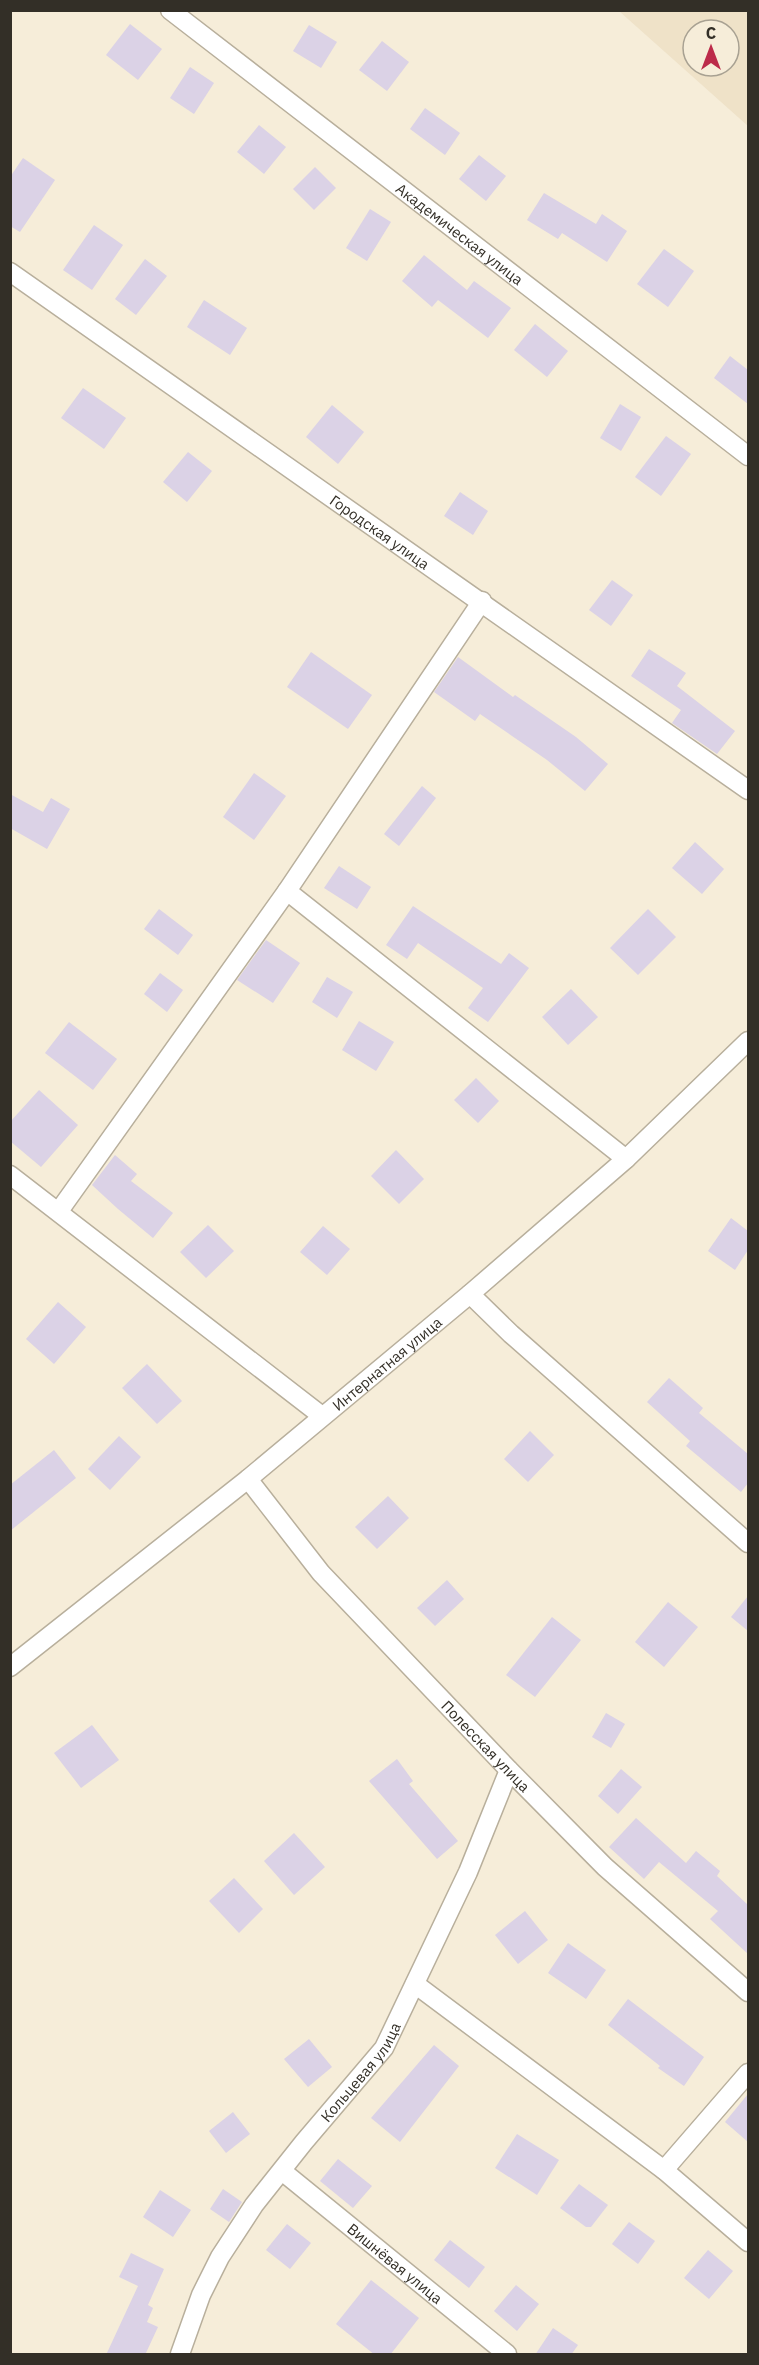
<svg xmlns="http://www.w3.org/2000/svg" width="759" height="2365" viewBox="0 0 759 2365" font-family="'IBM Plex Sans',sans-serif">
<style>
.built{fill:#efe2c8;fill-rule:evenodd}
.building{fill:#dbd2e6}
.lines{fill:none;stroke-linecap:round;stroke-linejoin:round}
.minor-casing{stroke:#b8af9c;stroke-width:21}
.minor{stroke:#fff;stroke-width:18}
.labels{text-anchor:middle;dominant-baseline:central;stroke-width:6;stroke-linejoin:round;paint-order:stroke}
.street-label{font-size:15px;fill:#332f27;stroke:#f6edd9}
</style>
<rect width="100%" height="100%" fill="#f6edd9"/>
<path class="built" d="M619 11H748V126ZM693 30H729V66H693Z"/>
<g class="building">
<path d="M130 24 162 49 138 80 106 55Z"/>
<path d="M309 25 337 42 321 68 293 51Z"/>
<path d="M382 41 409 62 387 91 359 70Z"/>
<path d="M190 67 214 83 194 114 170 98Z"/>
<path d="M425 108 460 133 445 155 410 129Z"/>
<path d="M259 125 286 147 264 174 237 152Z"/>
<path d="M479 155 506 176 486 201 459 179Z"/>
<path d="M23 158 55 180 20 232 10 226V177Z"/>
<path d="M315 167 336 188 314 210 293 189Z"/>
<path d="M544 193 596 224 602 214 627 231 607 262 562 233 558 239 527 220Z"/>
<path d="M370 209 391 222 367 261 346 248Z"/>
<path d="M94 225 123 245 92 290 63 270Z"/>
<path d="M664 249 694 271 668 307 637 284Z"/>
<path d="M424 255 467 290 474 281 511 308 488 338 438 300 432 307 402 281Z"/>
<path d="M145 259 167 276 136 315 115 299Z"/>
<path d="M204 300 247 328 230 355 187 327Z"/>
<path d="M535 324 568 351 547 377 514 350Z"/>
<path d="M730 356 748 370V404L714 378Z"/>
<path d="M83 388 126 418 104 449 61 418Z"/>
<path d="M620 404 641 417 621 451 600 438Z"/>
<path d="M332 405 364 432 338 464 306 437Z"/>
<path d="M666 436 691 454 661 496 635 477Z"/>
<path d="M188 452 212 471 187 502 163 482Z"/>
<path d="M460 492 488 511 473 535 444 516Z"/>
<path d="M612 580 633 595 611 626 589 610Z"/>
<path d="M649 649 686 673 677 686 735 731 717 754 672 723 681 710 631 676Z"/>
<path d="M311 652 372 695 348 729 287 687Z"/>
<path d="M458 657 513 697 515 695 576 737 608 764 585 791 547 760 480 714 475 721 434 692Z"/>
<path d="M254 773 286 796 254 840 223 817Z"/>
<path d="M422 786 436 798 399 846 384 834Z"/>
<path d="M10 794 43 812 51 798 70 809 47 849 10 828Z"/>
<path d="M695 842 724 869 702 894 672 868Z"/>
<path d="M339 866 371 887 357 909 324 888Z"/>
<path d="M413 906 501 964 509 953 529 968 488 1022 468 1008 483 988 418 943 407 959 386 945Z"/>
<path d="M159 909 193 935 178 955 144 929Z"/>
<path d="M648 909 676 937 638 975 610 948Z"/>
<path d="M266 940 300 963 273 1003 237 980Z"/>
<path d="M160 973 183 990 167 1012 144 994Z"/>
<path d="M327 977 353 992 337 1018 312 1002Z"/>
<path d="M571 989 598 1017 568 1045 542 1017Z"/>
<path d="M359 1021 394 1042 376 1071 342 1050Z"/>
<path d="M69 1022 117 1059 93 1090 45 1053Z"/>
<path d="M476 1078 499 1101 478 1123 454 1100Z"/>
<path d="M39 1090 78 1125 41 1167 10 1141V1122Z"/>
<path d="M396 1150 424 1179 399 1204 371 1176Z"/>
<path d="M115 1155 137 1174 131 1181 173 1213 153 1238 118 1209 92 1185Z"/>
<path d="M731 1218 748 1231V1250L735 1270 708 1251Z"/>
<path d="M208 1225 234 1251 206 1278 180 1252Z"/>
<path d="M323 1226 350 1249 327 1275 300 1252Z"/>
<path d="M58 1302 86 1327 54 1364 26 1339Z"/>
<path d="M147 1364 182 1401 157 1424 122 1388Z"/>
<path d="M669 1378 703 1408 699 1413 748 1454V1483L741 1492 686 1446 690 1441 647 1402Z"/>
<path d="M530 1431 554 1455 528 1482 504 1459Z"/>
<path d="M119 1436 141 1457 110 1490 88 1469Z"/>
<path d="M54 1450 76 1478 10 1531V1485Z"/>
<path d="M388 1496 409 1518 377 1549 355 1527Z"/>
<path d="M447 1580 464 1599 435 1626 417 1608Z"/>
<path d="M748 1596V1631L731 1617Z"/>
<path d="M668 1602 698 1627 664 1667 635 1642Z"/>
<path d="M552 1617 581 1640 535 1697 506 1675Z"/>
<path d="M606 1713 625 1724 611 1748 592 1737Z"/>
<path d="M92 1725 119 1760 81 1788 54 1753Z"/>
<path d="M397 1759 413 1781 409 1784 458 1841 437 1859 369 1781Z"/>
<path d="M621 1769 642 1787 618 1814 598 1796Z"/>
<path d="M636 1818 686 1863 696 1851 720 1871 717 1876 748 1905V1954L710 1919 718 1911 659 1862 644 1879 609 1847Z"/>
<path d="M294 1833 325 1867 294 1895 264 1861Z"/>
<path d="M234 1878 263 1909 239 1933 209 1901Z"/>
<path d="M525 1911 548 1940 518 1964 495 1935Z"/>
<path d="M568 1943 606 1970 586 1999 548 1973Z"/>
<path d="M628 1999 704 2057 684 2086 658 2068 660 2066 608 2025Z"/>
<path d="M309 2039 332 2067 308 2087 284 2059Z"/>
<path d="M434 2045 459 2066 400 2142 371 2118Z"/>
<path d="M748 2094V2142L725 2122Z"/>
<path d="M233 2112 250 2134 226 2153 209 2131Z"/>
<path d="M517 2134 559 2160 537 2195 495 2168Z"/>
<path d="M338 2159 372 2186 353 2208 320 2181Z"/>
<path d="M579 2184 608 2205 591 2227H586L560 2208Z"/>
<path d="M223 2189 242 2202 229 2222 210 2209Z"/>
<path d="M160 2190 191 2210 173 2237 143 2217Z"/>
<path d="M629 2222 655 2241 638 2264 612 2244Z"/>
<path d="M287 2224 311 2243 290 2269 266 2250Z"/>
<path d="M450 2240 485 2267 469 2288 434 2260Z"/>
<path d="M708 2250 733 2271 709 2299 684 2278Z"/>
<path d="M131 2253 164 2269 148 2305 153 2308 147 2322 158 2327 145 2355H106L138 2286 119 2277Z"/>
<path d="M371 2280 419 2318 390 2355H375L336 2324Z"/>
<path d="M516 2285 539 2304 517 2331 494 2311Z"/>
<path d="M553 2328 578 2345 571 2355H535Z"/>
</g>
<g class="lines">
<g class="minor-casing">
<g id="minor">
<path id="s1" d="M170 10 748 456"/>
<path id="s2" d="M10 272 748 790"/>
<path d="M287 891 626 1159"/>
<path d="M10 1175 322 1416"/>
<path d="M59 1211 287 891 482 601"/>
<path d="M470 1294 511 1334 748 1543"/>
<path id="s3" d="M248 1479 321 1573 509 1770 605 1867 748 1992"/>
<path id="s4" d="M10 1667 248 1479 470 1294 626 1159 748 1041"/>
<path d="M415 1984 664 2170 748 2242"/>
<path d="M664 2170 748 2073"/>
<path id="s5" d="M282 2171 507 2354"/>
<path id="s6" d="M180 2354 201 2295 220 2257 254 2205 304 2142 384 2048 468 1872 509 1770"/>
</g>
</g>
<use href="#minor" class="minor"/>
</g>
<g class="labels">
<g class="street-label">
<text stroke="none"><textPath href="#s1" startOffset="366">Академическая улица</textPath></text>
<text stroke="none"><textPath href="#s2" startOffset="452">Городская улица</textPath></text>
<text stroke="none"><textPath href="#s4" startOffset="484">Интернатная улица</textPath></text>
<text stroke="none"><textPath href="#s3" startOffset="358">Полесская улица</textPath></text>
<text stroke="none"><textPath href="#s6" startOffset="338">Кольцевая улица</textPath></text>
<text stroke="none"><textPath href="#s5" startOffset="146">Вишнёвая улица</textPath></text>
</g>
</g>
<rect width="759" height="2365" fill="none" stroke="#332f27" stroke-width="24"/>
<g transform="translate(711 48)"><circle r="28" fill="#f6edd9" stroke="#a8a192" stroke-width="1.5"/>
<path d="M0-4.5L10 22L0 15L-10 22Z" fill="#bc2b4a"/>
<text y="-9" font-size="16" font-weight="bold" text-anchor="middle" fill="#332f27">С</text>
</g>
</svg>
